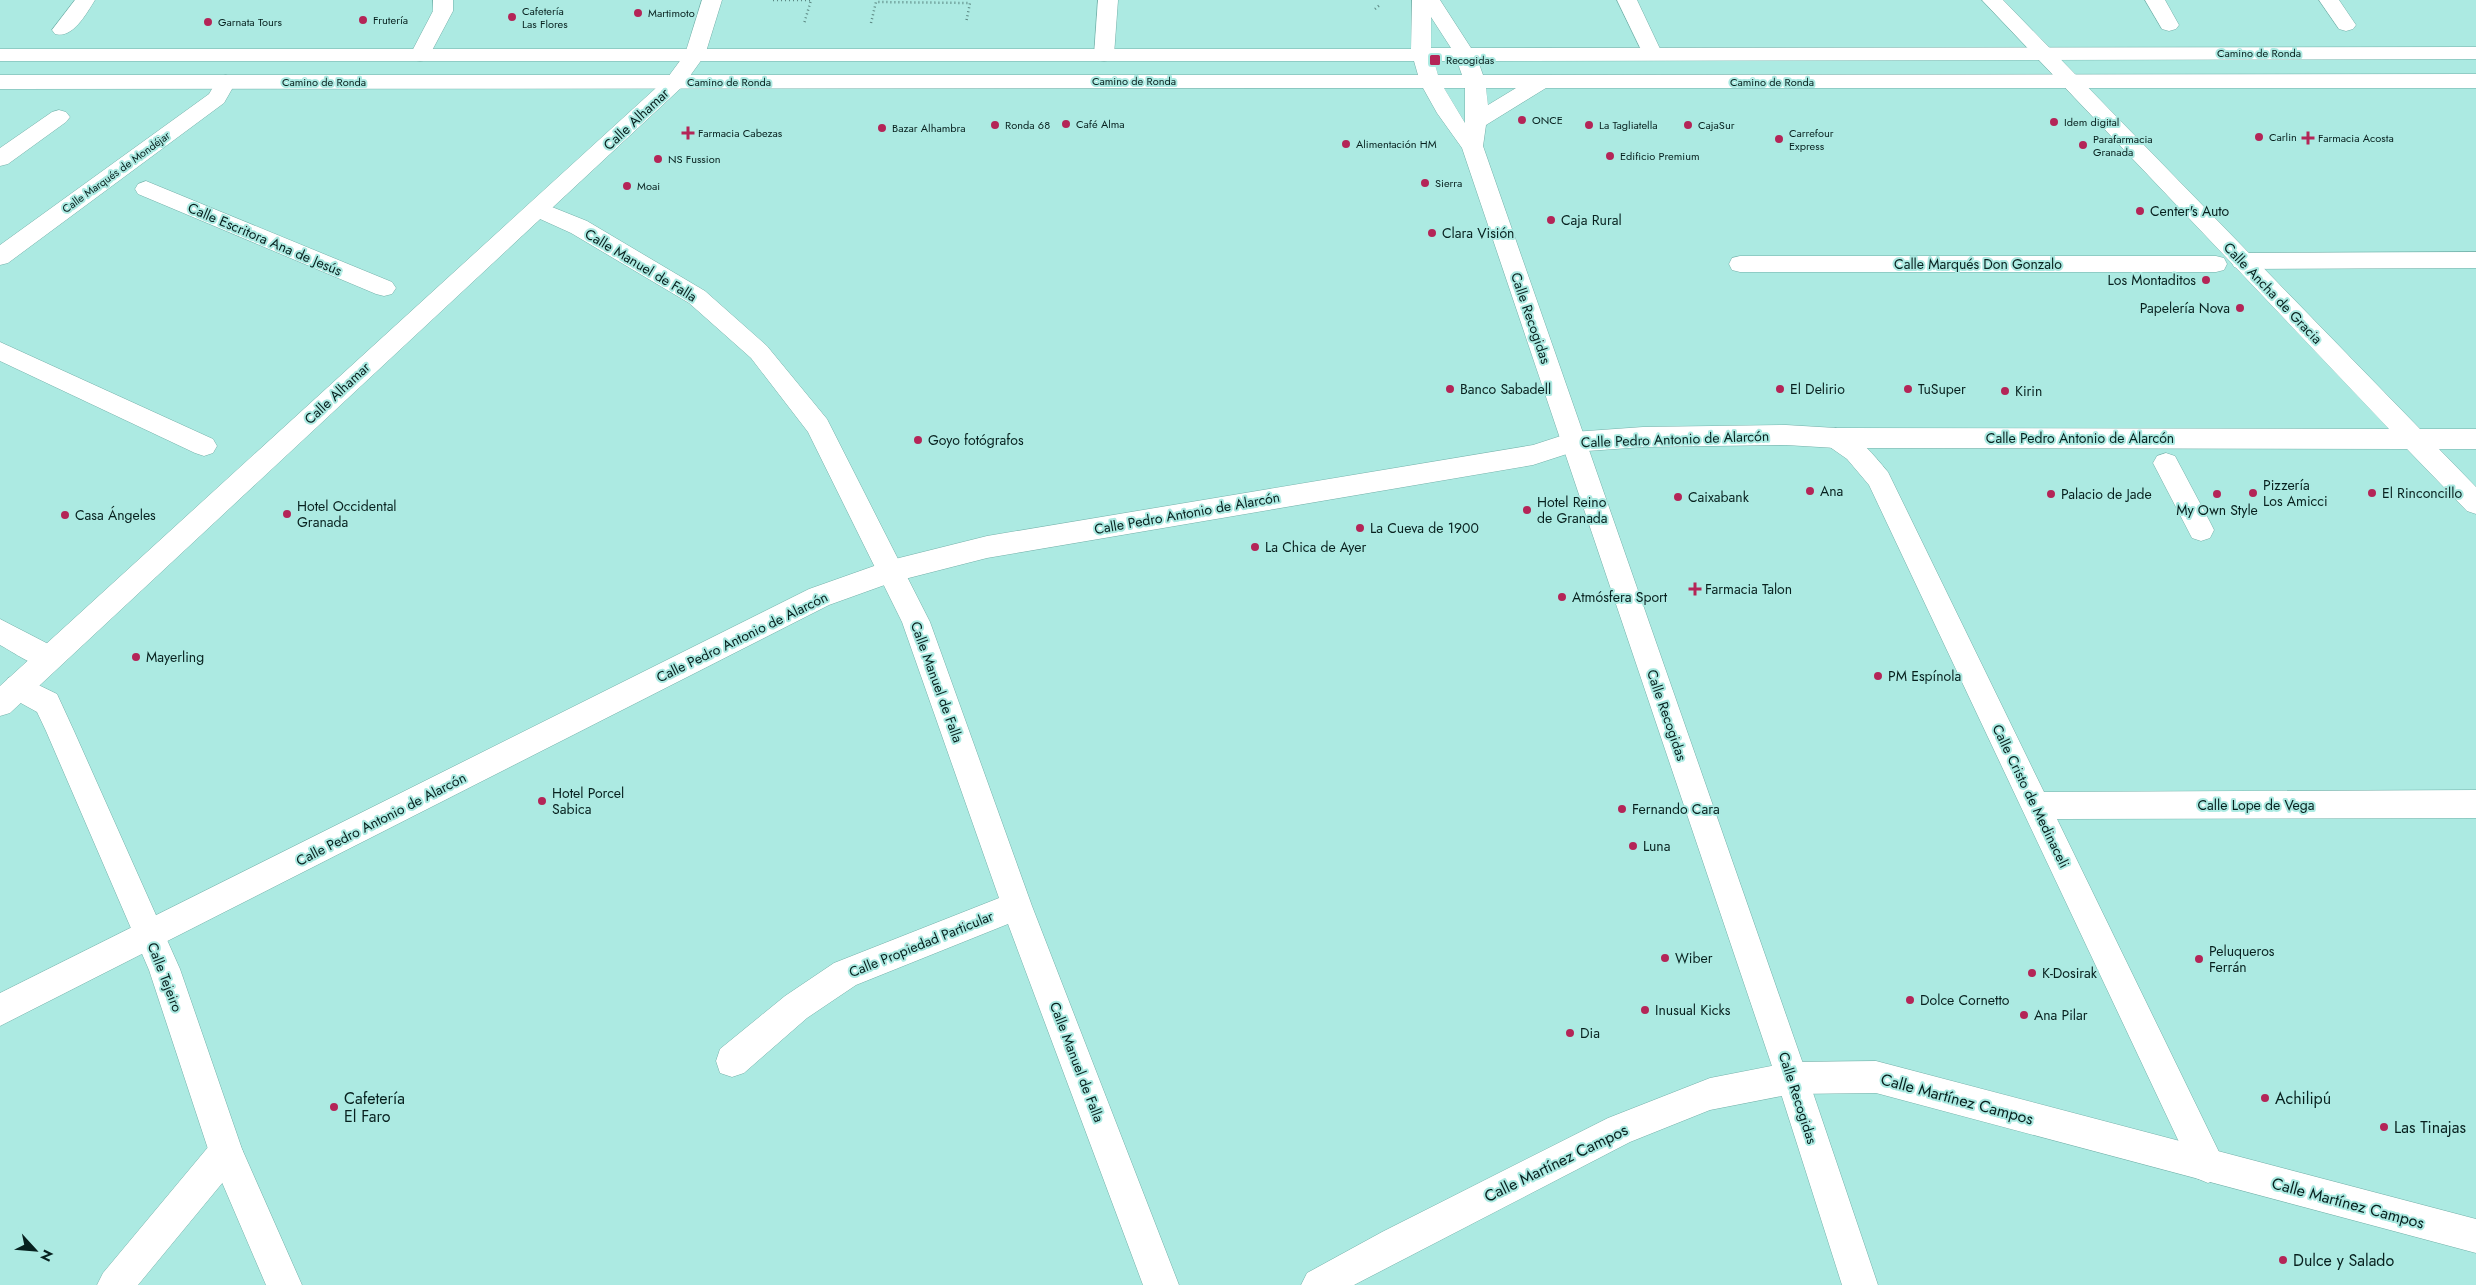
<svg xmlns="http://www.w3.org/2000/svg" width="2476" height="1285" viewBox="0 0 2476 1285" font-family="Jost,sans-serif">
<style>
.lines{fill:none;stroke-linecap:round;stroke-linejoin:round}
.pedestrian-casing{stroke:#73b0a9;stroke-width:1}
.minor-casing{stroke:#73b0a9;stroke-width:1}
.tertiary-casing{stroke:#73b0a9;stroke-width:1}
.secondary-casing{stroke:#73b0a9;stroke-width:1}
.primary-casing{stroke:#73b0a9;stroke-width:1}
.path{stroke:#5c8883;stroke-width:2.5;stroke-dasharray:1 3;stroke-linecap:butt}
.pedestrian{fill:#fff;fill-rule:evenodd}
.minor{fill:#fff;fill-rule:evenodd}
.tertiary{fill:#fff;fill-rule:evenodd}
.secondary{fill:#fff;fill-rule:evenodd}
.primary{fill:#fff;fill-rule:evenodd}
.poi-dot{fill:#b42557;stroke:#aceae2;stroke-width:2}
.labels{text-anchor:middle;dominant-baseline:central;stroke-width:4;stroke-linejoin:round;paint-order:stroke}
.far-poi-label{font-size:11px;fill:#07201e;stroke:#aceae2;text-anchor:start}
.far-street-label{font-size:11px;fill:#07201e;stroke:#aceae2}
.street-label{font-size:14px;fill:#07201e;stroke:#aceae2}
.poi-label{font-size:14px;fill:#07201e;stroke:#aceae2;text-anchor:start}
.near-poi-label{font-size:16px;fill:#07201e;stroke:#aceae2;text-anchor:start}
.near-street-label{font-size:16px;fill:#07201e;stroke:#aceae2}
</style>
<rect width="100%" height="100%" fill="#aceae2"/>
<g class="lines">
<g class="pedestrian-casing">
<g id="pedestrian">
<path d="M75 0H95C86 14 73 39 55 34L52 30Z"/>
<path d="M2145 0H2165L2179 25 2176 29 2169 31 2162 29Z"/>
<path d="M2319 0H2339L2356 25 2353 29 2346 31 2339 29Z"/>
<path d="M59 110 66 112 70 117 66 122 8 164 0 166V148L52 112Z"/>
<path d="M146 181 392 282 396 288 392 294 384 296 376 294 138 194 135 189 138 184Z"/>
<path d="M1740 256H2216L2224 258 2227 264 2224 270 2216 272H1740L1732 270 1729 264 1732 258Z"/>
<path d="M0 342 213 439 217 446 213 453 204 456 195 453 0 361Z"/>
<path d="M2166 453 2175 456 2210 522 2214 530 2210 538 2201 541 2192 538 2153 463 2157 456Z"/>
</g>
</g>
<g class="minor-casing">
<g id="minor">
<path d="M1098 0H1118L1114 55 1111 60 1104 61 1097 60 1094 55Z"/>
<path d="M1617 0H1637L1662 53 1659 58 1652 59 1645 58Z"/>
<path d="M537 201 587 221 705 291 767 346 827 419 930 622 1032 906 1179 1285H1143L1008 924 856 985 807 1018 744 1073 732 1077 720 1073 716 1061 720 1049 785 996 834 963 999 898 902 622 808 432 751 358 689 303 571 233 529 214 526 209 529 204Z"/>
<path d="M2476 252V268L2242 269 2234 267 2231 261 2234 255 2242 253Z"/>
<path d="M1836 428C1859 436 1873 454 1888 472L2044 792 2476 790V818L2057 819 2220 1154 2225 1166 2220 1178 2208 1183 2196 1178 1869 485 1847 459 1827 445 1823 438 1827 431Z"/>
<path d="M226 1135 238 1140 243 1152 238 1164 138 1285H97L103 1273 214 1140Z"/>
</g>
</g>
<g class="tertiary-casing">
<g id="tertiary">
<path d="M433 0H453V11L427 60 420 61 413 60 410 55 433 11Z"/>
<path d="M226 75 233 77 236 82 224 103 8 263 0 265V245L209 94 219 77Z"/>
<path d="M0 619 60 650 64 658 60 666C40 673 17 654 0 645Z"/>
<path d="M18 675 57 694 74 731 180 969 242 1149 302 1285H266L209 1152 149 970 46 731 37 712 8 696 4 687 8 678Z"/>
</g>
</g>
<g class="secondary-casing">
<g id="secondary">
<path d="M702 0H722L705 55 682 87 10 713 0 716V686L668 77 685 54Z"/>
<path d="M1982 0H2003L2420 429H2476V449H2439L2476 487V514L2467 511 2407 449 1836 448 1786 445 1643 447 1573 452 1533 465 987 558 893 582 829 605 0 1026V993L809 589 891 560 987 536 1533 445 1573 432 1643 427 1786 425 1836 428 2389 429Z"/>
<path d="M1876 1061 2476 1219V1253L1876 1093 1792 1094 1710 1110 1630 1142 1354 1285H1301L1307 1273 1382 1232 1608 1118 1710 1078 1792 1062Z"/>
</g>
</g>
<g class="primary-casing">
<path id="primary" d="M1412 0H1440L1471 48 2476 47V59L1478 61 1483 75 2476 74V88H1546L1486 125 1483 146 1808 1078 1878 1285H1842L1776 1078 1462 148 1437 113 1423 88 0 89V75H1418L1414 61H0V49H1411ZM1431 17 1451 48H1431ZM1434 61H1457L1462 75H1438ZM1444 88H1465V123ZM1486 88H1516L1488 105Z"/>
</g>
<g class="path">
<path d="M773 0H811L804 24"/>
<path d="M1375 9 1381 4"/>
<path d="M871 23 876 2 970 3 966 23"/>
</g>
<use href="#pedestrian" class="pedestrian"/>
<use href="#minor" class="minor"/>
<use href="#tertiary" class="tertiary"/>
<use href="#secondary" class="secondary"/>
<use href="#primary" class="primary"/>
</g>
<g class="poi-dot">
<circle cx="638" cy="13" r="5"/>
<circle cx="512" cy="17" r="5"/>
<circle cx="363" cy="20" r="5"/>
<circle cx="208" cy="22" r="5"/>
<rect x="1429" y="54" width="12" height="12" rx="2.5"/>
<circle cx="1522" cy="120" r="5"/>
<circle cx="2054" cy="122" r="5"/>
<circle cx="1066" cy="124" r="5"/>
<circle cx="995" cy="125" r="5"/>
<circle cx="1589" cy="125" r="5"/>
<circle cx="1688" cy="125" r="5"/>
<circle cx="882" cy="128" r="5"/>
<path d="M685.5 125.5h5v5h5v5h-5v5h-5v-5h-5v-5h5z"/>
<circle cx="2259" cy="137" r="5"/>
<path d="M2305.5 130.5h5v5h5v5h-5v5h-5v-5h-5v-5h5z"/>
<circle cx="1779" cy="139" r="5"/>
<circle cx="1346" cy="144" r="5"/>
<circle cx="2083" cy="145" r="5"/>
<circle cx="1610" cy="156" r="5"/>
<circle cx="658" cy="159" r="5"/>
<circle cx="1425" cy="183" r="5"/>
<circle cx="627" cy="186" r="5"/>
<circle cx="2140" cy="211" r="5"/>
<circle cx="1551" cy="220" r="5"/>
<circle cx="1432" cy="233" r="5"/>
<circle cx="2206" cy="280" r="5"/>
<circle cx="2240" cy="308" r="5"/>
<circle cx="1450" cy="389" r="5"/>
<circle cx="1780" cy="389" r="5"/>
<circle cx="1908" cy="389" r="5"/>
<circle cx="2005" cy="391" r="5"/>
<circle cx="918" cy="440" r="5"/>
<circle cx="1810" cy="491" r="5"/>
<circle cx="2253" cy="493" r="5"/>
<circle cx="2372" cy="493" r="5"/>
<circle cx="2051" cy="494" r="5"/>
<circle cx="2217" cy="494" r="5"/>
<circle cx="1678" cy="497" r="5"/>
<circle cx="1527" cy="510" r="5"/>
<circle cx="287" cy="514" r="5"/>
<circle cx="65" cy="515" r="5"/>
<circle cx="1360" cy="528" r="5"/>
<circle cx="1255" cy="547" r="5"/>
<path d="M1692.5 581.5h5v5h5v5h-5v5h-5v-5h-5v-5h5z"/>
<circle cx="1562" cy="597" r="5"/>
<circle cx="136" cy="657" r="5"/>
<circle cx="1878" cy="676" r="5"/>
<circle cx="542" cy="801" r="5"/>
<circle cx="1622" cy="809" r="5"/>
<circle cx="1633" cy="846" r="5"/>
<circle cx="1665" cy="958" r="5"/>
<circle cx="2199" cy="959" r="5"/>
<circle cx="2032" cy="973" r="5"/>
<circle cx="1910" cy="1000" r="5"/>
<circle cx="1645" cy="1010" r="5"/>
<circle cx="2024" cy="1015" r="5"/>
<circle cx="1570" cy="1033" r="5"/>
<circle cx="2265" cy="1098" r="5"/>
<circle cx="334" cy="1107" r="5"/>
<circle cx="2384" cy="1127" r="5"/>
<circle cx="2283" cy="1260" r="5"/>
</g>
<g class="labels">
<g class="far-poi-label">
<text x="522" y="11">Cafetería<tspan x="522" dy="13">Las Flores</tspan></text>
<text x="648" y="13">Martimoto</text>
<text x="373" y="20">Frutería</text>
<text x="218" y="22">Garnata Tours</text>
<text x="1446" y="60">Recogidas</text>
<text x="1532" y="120">ONCE</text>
<text x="2064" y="122">Idem digital</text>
<text x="1076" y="124">Café Alma</text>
<text x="1005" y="125">Ronda 68</text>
<text x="1599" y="125">La Tagliatella</text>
<text x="1698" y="125">CajaSur</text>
<text x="892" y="128">Bazar Alhambra</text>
<text x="698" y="133">Farmacia Cabezas</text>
<text x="1789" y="133">Carrefour<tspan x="1789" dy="13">Express</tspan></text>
<text x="2269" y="137">Carlin</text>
<text x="2318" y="138">Farmacia Acosta</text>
<text x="2093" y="139">Parafarmacia<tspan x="2093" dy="13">Granada</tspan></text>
<text x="1356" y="144">Alimentación HM</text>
<text x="1620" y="156">Edificio Premium</text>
<text x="668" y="159">NS Fussion</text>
<text x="1435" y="183">Sierra</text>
<text x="637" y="186">Moai</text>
</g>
<g class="far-street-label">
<text x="2259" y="53">Camino de Ronda</text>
<text x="1134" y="81">Camino de Ronda</text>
<text x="324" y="82">Camino de Ronda</text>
<text x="729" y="82">Camino de Ronda</text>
<text x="1772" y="82">Camino de Ronda</text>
<text transform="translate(116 172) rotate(-36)">Calle Marqués de Mondéjar</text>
</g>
<g class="street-label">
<text transform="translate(636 119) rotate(-43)">Calle Alhamar</text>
<text transform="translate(265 239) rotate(23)">Calle Escritora Ana de Jesús</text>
<text x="1978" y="264">Calle Marqués Don Gonzalo</text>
<text transform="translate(641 265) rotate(31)">Calle Manuel de Falla</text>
<text transform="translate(2273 293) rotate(46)">Calle Ancha de Gracia</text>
<text transform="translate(1531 318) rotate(71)">Calle Recogidas</text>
<text transform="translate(337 393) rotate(-43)">Calle Alhamar</text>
<text x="2080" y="438">Calle Pedro Antonio de Alarcón</text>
<text transform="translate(1675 439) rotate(-2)">Calle Pedro Antonio de Alarcón</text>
<text transform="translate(1187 513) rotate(-10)">Calle Pedro Antonio de Alarcón</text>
<text transform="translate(742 637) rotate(-26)">Calle Pedro Antonio de Alarcón</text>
<text transform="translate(937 682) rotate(70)">Calle Manuel de Falla</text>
<text transform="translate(1667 715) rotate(71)">Calle Recogidas</text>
<text transform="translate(2031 796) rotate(64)">Calle Cristo de Medinaceli</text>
<text x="2256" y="805">Calle Lope de Vega</text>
<text transform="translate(381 819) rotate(-27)">Calle Pedro Antonio de Alarcón</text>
<text transform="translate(921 944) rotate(-22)">Calle Propiedad Particular</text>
<text transform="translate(165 977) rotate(69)">Calle Tejeiro</text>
<text transform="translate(1077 1062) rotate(69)">Calle Manuel de Falla</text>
<text transform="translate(1798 1098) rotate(72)">Calle Recogidas</text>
</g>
<g class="poi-label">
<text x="2150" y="211">Center's Auto</text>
<text x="1561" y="220">Caja Rural</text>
<text x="1442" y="233">Clara Visión</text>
<text x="2196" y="280" text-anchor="end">Los Montaditos</text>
<text x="2230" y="308" text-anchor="end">Papelería Nova</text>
<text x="1460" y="389">Banco Sabadell</text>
<text x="1790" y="389">El Delirio</text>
<text x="1918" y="389">TuSuper</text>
<text x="2015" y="391">Kirin</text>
<text x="928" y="440">Goyo fotógrafos</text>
<text x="2263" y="485">Pizzería<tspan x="2263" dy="16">Los Amicci</tspan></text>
<text x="1820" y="491">Ana</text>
<text x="2382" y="493">El Rinconcillo</text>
<text x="2061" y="494">Palacio de Jade</text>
<text x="1688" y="497">Caixabank</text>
<text x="1537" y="502">Hotel Reino<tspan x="1537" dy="16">de Granada</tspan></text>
<text x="297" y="506">Hotel Occidental<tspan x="297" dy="16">Granada</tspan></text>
<text x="2217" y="510" text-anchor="middle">My Own Style</text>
<text x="75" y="515">Casa Ángeles</text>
<text x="1370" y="528">La Cueva de 1900</text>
<text x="1265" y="547">La Chica de Ayer</text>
<text x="1705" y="589">Farmacia Talon</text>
<text x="1572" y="597">Atmósfera Sport</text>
<text x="146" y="657">Mayerling</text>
<text x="1888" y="676">PM Espínola</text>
<text x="552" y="793">Hotel Porcel<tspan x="552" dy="16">Sabica</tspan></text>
<text x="1632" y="809">Fernando Cara</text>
<text x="1643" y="846">Luna</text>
<text x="2209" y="951">Peluqueros<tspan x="2209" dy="16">Ferrán</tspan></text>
<text x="1675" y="958">Wiber</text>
<text x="2042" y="973">K-Dosirak</text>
<text x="1920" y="1000">Dolce Cornetto</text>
<text x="1655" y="1010">Inusual Kicks</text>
<text x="2034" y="1015">Ana Pilar</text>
<text x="1580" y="1033">Dia</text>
</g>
<g class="near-poi-label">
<text x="344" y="1098">Cafetería<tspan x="344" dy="18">El Faro</tspan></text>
<text x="2275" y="1098">Achilipú</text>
<text x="2394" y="1127">Las Tinajas</text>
<text x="2293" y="1260">Dulce y Salado</text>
</g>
<g class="near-street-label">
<text transform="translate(1957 1099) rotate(15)">Calle Martínez Campos</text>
<text transform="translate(1556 1163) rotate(-26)">Calle Martínez Campos</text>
<text transform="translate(2348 1203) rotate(15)">Calle Martínez Campos</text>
</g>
</g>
<g transform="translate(35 1250) rotate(116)" stroke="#aceae2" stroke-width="4" paint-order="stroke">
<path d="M0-4L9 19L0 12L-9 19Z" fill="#07201e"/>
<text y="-8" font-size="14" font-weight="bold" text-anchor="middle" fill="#07201e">N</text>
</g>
</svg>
